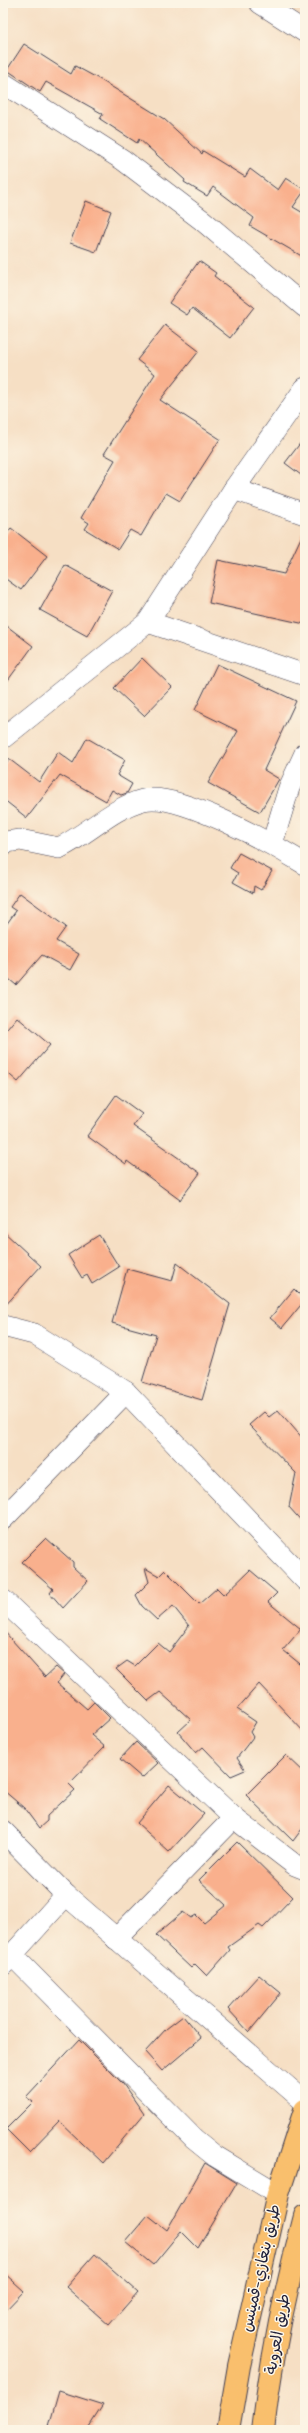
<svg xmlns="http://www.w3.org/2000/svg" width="308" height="2433" viewBox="0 0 308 2433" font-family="Mynerve,'Playpen Sans Arabic',sans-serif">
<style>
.building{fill:#f9b08d}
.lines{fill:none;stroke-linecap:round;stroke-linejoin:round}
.minor-casing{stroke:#423e50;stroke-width:22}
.primary-casing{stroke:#423e50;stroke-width:24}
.minor{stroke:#fff;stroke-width:21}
.primary{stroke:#f9bf6d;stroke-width:22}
.labels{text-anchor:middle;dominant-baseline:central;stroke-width:3;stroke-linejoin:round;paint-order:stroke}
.street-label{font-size:16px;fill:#22223b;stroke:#fcf5e5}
</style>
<rect width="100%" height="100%" fill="#fcf5e5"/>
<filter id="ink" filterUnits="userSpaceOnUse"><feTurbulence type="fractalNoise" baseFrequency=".025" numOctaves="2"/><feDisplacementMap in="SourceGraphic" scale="8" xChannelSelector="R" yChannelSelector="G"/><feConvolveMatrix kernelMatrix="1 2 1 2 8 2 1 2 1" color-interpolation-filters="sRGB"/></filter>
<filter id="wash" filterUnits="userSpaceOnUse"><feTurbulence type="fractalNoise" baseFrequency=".012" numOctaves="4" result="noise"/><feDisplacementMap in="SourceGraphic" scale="16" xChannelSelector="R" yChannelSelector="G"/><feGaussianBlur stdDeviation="0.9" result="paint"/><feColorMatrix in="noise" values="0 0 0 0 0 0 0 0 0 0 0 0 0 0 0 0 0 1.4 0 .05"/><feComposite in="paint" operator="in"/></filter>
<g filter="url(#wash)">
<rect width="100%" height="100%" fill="#f6dfc4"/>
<g id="blocks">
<g class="building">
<path d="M24 44 71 74 75 66 99 79 164 119 202 154 203 151 245 177 250 169 278 190 286 178 305 190 293 207 305 214V258L250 226 254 218 213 187 207 196 184 182 185 180 139 139 137 143 100 119 103 114 46 82 40 92 7 70Z"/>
<path d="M86 201 111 211 96 252 70 243Z"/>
<path d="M199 261 216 273 214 276 254 307 230 338 192 308 187 315 169 303Z"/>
<path d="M165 325 199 351 160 400 220 439 180 501 166 493 141 536 130 530 118 549 85 529 89 523 81 518 115 460 104 454 155 374 137 360Z"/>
<path d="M305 437V478L285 463Z"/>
<path d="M11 528 47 556 21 590 3 577V538Z"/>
<path d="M305 529V624L209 603 218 560 284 574Z"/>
<path d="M65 565 112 591 87 636 40 610Z"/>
<path d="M3 623 33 646 3 687Z"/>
<path d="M142 658 172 687 144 716 114 688Z"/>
<path d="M217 664 296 701 264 770 279 779 260 812 208 783 238 731 195 710Z"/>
<path d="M87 738 125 760 117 775 132 784 127 793 121 795 112 790 106 801 60 775 27 818 3 799V767L9 759 39 782 58 752 73 763Z"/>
<path d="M239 853 272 871 261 890 254 886 253 893 233 882 238 873 230 868Z"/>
<path d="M20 893 66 927 56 941 79 954 70 970 42 955 16 985 3 974V929L16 911 10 907Z"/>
<path d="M17 1017 50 1045 18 1082 3 1069V1034Z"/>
<path d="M116 1095 142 1114 133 1126 200 1173 180 1200 127 1161 126 1164 87 1136Z"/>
<path d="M3 1231 41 1266 3 1308Z"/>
<path d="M99 1235 119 1267 92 1284 87 1275 82 1278 68 1255Z"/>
<path d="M177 1263 230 1304 202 1400 142 1382 156 1335 112 1323 127 1269 172 1281Z"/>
<path d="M294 1289 305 1300 282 1328 270 1318Z"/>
<path d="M278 1410 305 1441V1525L289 1507 296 1473 249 1425 264 1412 269 1417Z"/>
<path d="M46 1538 73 1562V1567L88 1581 63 1608 50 1593 53 1589 22 1562Z"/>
<path d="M145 1568 159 1576 165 1570 199 1604 217 1588 224 1595 250 1570 277 1593 268 1602 301 1629 283 1650 305 1668V1733L259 1684 237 1709 256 1722 250 1732 253 1737 237 1758 245 1770 231 1776 203 1747 196 1753 178 1732 191 1720 160 1692 148 1701 116 1669 127 1661 135 1666 158 1643 169 1652 189 1626 173 1606 157 1620 142 1606 136 1595 149 1582Z"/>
<path d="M3 1630 45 1677 56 1667 64 1674 57 1683 87 1709 94 1702 110 1718 91 1735 105 1747 69 1784 75 1790 47 1816V1821L39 1828 24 1808 3 1790Z"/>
<path d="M136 1742 158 1763 142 1778 120 1759Z"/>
<path d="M286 1755 305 1773V1825L293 1841 246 1795Z"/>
<path d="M169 1785 204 1814 169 1852 137 1823Z"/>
<path d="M237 1842 293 1897 263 1928 259 1925 228 1947 230 1950 207 1976 195 1964 191 1968 156 1935 183 1912 191 1918 196 1915 204 1923 226 1905 199 1880Z"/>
<path d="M259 1975 281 1993 249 2032 228 2009Z"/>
<path d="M183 2016 201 2038 162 2071 145 2052 166 2029Z"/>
<path d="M79 2040 123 2084 144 2114 103 2163 59 2121 29 2152 6 2129 33 2102 26 2097Z"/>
<path d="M205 2163 237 2183 198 2248 181 2231 153 2265 125 2242 148 2215 167 2230Z"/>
<path d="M95 2254 138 2292 109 2325 66 2287Z"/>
<path d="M3 2272 24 2291 3 2313Z"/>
<path d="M59 2391 103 2405 87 2430H71L49 2426Z"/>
</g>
</g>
</g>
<g filter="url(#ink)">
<use href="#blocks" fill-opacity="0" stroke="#423e50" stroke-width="1"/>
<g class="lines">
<g class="minor-casing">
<g id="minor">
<path d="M260 3 305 32"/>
<path d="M3 83 123 160 202 220 305 307"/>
<path d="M234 489 305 514"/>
<path d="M148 622 305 675"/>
<path d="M3 738 148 622 234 489 305 388"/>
<path d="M272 844 289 788 305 753"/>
<path d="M3 846 6 842 20 840 59 848C88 834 112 808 143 800 178 791 274 845 305 864"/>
<path d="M3 1326 34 1334 126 1392 305 1580"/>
<path d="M3 1519 126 1392"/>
<path d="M3 1600 234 1818 295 1865 305 1869"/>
<path d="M3 1831 66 1895 305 2102"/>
<path d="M116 1939 234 1818"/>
<path d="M12 1955 194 2139 215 2156 278 2194"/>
<path d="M3 1965 66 1895"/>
</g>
</g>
<g class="primary-casing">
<g id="primary">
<path d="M228 2430 239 2366 278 2194 305 2110"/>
<path d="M263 2430C271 2358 286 2287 305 2216"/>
</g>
</g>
<use href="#minor" class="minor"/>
<use href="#primary" class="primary"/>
</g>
</g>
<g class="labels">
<g class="street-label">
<text transform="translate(261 2268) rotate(-77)">طريق بنغازي-قمينس</text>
<text transform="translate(278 2334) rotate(-80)">طريق العروبة</text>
</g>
</g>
<rect width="308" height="2433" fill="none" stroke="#fcf5e5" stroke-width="16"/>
</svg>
